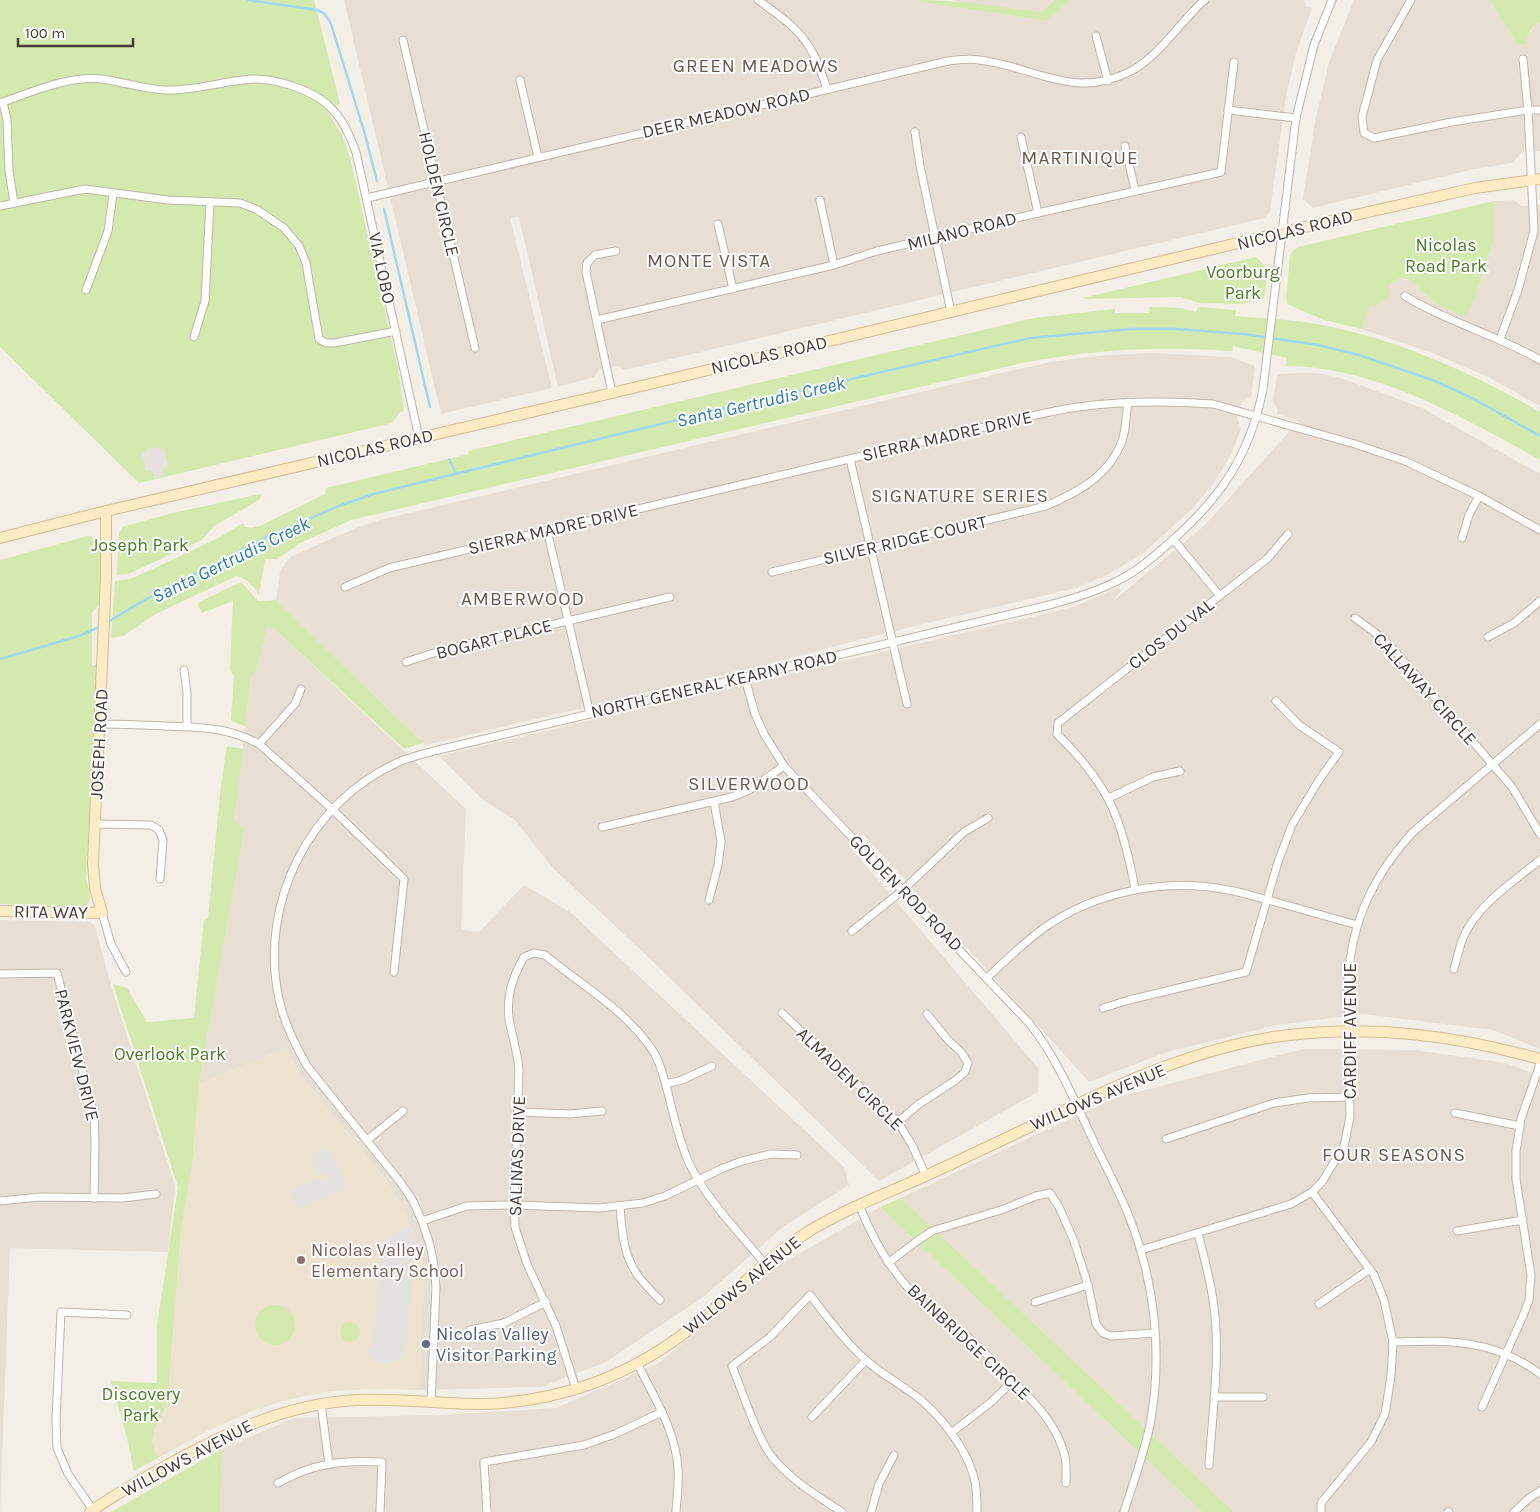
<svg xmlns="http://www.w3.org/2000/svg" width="1540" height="1512" viewBox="0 0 1540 1512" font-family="Karla,sans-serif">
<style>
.residential{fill:#e7dfd3}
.education{fill:#ede2cf}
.green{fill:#d3e9ad}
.parking{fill:#e4e1de}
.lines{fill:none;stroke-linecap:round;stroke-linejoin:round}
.stream{stroke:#a0d8f2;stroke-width:2.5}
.street-casing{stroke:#bfb5a8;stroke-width:9}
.secondary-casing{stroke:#d4bd94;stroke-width:12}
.street{stroke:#fff;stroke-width:7}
.secondary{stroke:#ffebc4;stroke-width:10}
.education-dot{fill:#8d6e63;stroke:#fff;stroke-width:2}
.service-dot{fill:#5c6f8a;stroke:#fff;stroke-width:2}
.labels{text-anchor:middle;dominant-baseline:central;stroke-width:4;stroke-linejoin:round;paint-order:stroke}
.street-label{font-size:18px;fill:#463e35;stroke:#fff}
.park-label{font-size:18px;fill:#4e7927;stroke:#fff}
.education-label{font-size:18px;fill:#785e54;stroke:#fff;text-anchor:start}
.service-label{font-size:18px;fill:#4e5e75;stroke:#fff;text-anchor:start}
.neighbourhood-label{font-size:19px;letter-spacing:1px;fill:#695a4c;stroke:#fff}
.water-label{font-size:19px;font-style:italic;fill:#297ba4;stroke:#fff}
</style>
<rect width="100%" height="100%" fill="#f3eee6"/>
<g class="residential">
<path d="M344 0H918L928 3 1047 21 1070 0H1304L1306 6 1312 8 1296 53 1286 96 1270 211 1264 218 625 370 618 366 599 370 594 377 558 387 519 217 510 218 552 388 441 414Z"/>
<path d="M952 0H1054L1042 12 970 4Z"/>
<path d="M1354 0H1490L1517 44 1527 37 1535 25 1540 23V151L1522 152 1512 163 1470 170 1313 208 1303 199 1315 122 1329 62Z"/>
<path d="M1514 200 1522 206 1540 205V406L1486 376 1430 352 1362 329 1370 304 1388 290 1391 284 1398 279 1409 280 1416 284 1429 299 1476 295 1494 238V201Z"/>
<path d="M1151 353 1231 357 1255 366 1251 397 1242 402 1237 419 1241 429 1231 455 1215 481 1192 509 1142 554 1107 575 1076 588 890 632 741 671 425 745 276 600 280 572 285 563 292 556 356 528 380 520 1001 373 1051 362 1096 356Z"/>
<path d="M1299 373H1317L1341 378 1422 408 1540 474V1049L1493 1030 1363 1014 1277 1025 1167 1052 1089 1082 863 834 849 846 1038 1068V1092L879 1181 645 954 552 867 515 820 482 799 439 756 1045 614 1076 606 1119 587 1121 591 1112 602 1204 526 1299 421 1277 414 1278 411 1273 400 1277 376 1280 374Z"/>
<path d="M267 622 466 809 461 930 479 932 524 885 570 912 844 1167 849 1185 783 1227 702 1298 606 1362 541 1387 420 1390 421 1253 404 1211 387 1181 306 1082 296 1068 286 1048 199 1084 232 895 234 821 251 677 256 671Z"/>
<path d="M0 920 90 922 95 926 112 989 175 1186 168 1252 10 1248 0 1512Z"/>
<path d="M1303 1049 1414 1050 1506 1063 1540 1076V1512H1234L901 1198 1115 1098Z"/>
<path d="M880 1207 1202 1512H220L222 1449 294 1418 443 1415 556 1408 659 1363 766 1273Z"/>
</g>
<path class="education" d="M286 1048 296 1068 306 1082 387 1181 404 1211 421 1253 424 1271 420 1359V1390L374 1389 332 1391 290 1399 255 1410 207 1431 158 1458 152 1443 155 1428 164 1411 169 1384 181 1230 192 1165 199 1084Z"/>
<g class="green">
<path d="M0 0H314L340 103 328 113 341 133 350 157 399 374 404 411 400 412 392 423 139 483 0 347Z"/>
<path d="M918 0C959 0 1001 7 1042 12L1054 0H1070L1047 21 928 3Z"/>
<path d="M1490 0H1540V23C1531 26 1527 35 1526 44H1517Z"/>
<path d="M1494 201V238L1476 295 1466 316C1456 312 1444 309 1434 302 1423 295 1410 269 1393 282 1389 286 1388 290 1389 296L1376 306 1370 304 1362 329 1324 320 1287 304 1286 298 1290 256 1293 251 1298 247Z"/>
<path d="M1256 257 1268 269 1264 299 1239 304 1200 303 1180 297 1083 299V298Z"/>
<path d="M1150 307 1181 308 1196 312 1198 307 1236 310 1235 316C1264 319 1294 319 1322 325 1400 340 1472 373 1540 412V460C1465 418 1374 366 1286 366L1287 358 1233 346 1232 351C1157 346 1095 349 1022 363L351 520 300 543 277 559H265L259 594C252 586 247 578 236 576L156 614 123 636 111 638 115 581 130 579 153 569 222 536 243 523 245 527 252 528 262 525 325 494 326 488 469 454 468 451 1034 318 1115 309V313H1149Z"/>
<path d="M261 494 260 499 214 526 202 540 128 574 117 575 119 533 122 527 173 513Z"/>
<path d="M88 536 99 540 102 545 99 604 92 613V666L98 664 86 879C89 889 95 905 80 907L0 904V560Z"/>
<path d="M241 582 258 601 276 600 423 743 404 749 268 623 256 671 251 677 245 726 231 721 234 676 230 670 233 601 202 613 197 603Z"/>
<path d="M227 746 243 749 234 821 244 828 199 1084 192 1165 181 1230 169 1384 164 1411 155 1428 152 1443 158 1458 134 1471 127 1438 111 1381 157 1383V1326L178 1187 113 984 127 988 147 1022 194 1018 204 920 208 918 221 785Z"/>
<path d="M901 1198 1234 1512H1202L880 1207Z"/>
<circle cx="275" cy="1325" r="20"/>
<circle cx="350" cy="1332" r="10"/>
<path d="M222 1449 220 1512H111Z"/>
</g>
<g class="parking">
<path d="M157 447 159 449 164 448 168 466 163 469 164 476 154 478 152 471H146L142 453 147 452V449Z"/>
<path d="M324 1148 325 1151 330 1148 346 1185 342 1192 332 1195 298 1209 289 1190 319 1178 322 1184 326 1181 328 1178 326 1173 320 1175 311 1154Z"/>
<path d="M410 1227 419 1251 409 1255 408 1262 415 1264 404 1351 399 1360 391 1363H380L371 1358 366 1348 372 1347 383 1244 392 1234Z"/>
</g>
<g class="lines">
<g class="stream">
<path d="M248 0 317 10C325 12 327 17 331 24L364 131 377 181"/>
<path d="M384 209 430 407"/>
<path d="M449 459 456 473"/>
<path d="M108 622 141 602 269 536 339 506 373 494 751 402 1030 338 1131 329H1176L1244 334 1318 345 1359 355 1435 381 1472 398 1540 436"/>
<path d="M0 659 79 636 101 626"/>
</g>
<g class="street-casing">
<g id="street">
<path d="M758 0C776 13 796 26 808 45 817 58 822 74 827 89"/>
<path d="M1411 0 1377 60 1362 117 1364 133 1374 138 1452 122 1528 110H1540"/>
<path d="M1096 36 1108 81"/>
<path d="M403 40 475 348"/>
<path d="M520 80 538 157"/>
<path d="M3 102C35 91 67 76 102 79 123 82 144 89 165 90 195 91 223 81 252 79 276 78 316 91 332 109 344 121 350 137 356 152L419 438"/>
<path d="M0 103 3 102 7 120 9 171 14 203"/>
<path d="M1228 110 1296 118"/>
<path d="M915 132 920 166 951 312"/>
<path d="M1021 137 1038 213"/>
<path d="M1125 146 1135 190"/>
<path d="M367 198 948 61C958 60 968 58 979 60 1034 66 1073 101 1131 71 1153 59 1170 37 1186 19 1192 13 1198 5 1205 0"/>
<path d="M820 200 834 265"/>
<path d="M0 206 85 189 168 200 240 203 256 209 284 228 299 246 306 263 319 339 326 343H334L396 331"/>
<path d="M718 224 733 289"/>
<path d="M86 290 108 231 113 194"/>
<path d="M1405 296C1447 322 1497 335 1540 360"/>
<path d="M597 320 834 265 877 251 1038 213 1221 172 1234 62"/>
<path d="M194 337 205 301 210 202"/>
<path d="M1500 339 1518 290 1534 231 1528 110 1523 59"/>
<path d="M612 393 586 272 587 263 595 255 616 251"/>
<path d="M850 459 907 704"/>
<path d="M547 530 590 714"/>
<path d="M1462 538 1469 515 1479 496"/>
<path d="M1173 539 1220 596"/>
<path d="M772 572 1046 506C1078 492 1109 476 1122 441 1126 430 1126 415 1128 402"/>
<path d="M345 587 389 568 1010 421C1032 416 1055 410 1078 407 1122 401 1168 401 1213 404L1355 444 1405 461 1479 496 1540 530"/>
<path d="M1355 618 1381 637 1393 649 1512 787 1540 834"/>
<path d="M1488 637 1514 623 1540 601"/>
<path d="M406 662 443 650 670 597"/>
<path d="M184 670 187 693V727"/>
<path d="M745 678 755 714 764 734 784 766 1029 1023C1058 1059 1074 1100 1094 1142 1105 1165 1118 1189 1128 1214 1155 1280 1163 1354 1150 1425 1144 1454 1133 1483 1124 1512"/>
<path d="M99 724C121 724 143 725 165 726 200 727 227 727 259 744L332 809 404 879 394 972"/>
<path d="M259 744 295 704 301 689"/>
<path d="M1109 798 1153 777 1180 771"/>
<path d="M95 824 151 825 159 830 163 840 160 879"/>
<path d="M602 827 732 797 749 790 784 766"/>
<path d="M1135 889C1122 818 1109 785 1057 734L1058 723 1268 558 1288 534"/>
<path d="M709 900 718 865 721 841 714 802"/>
<path d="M102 913 111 944 126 972"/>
<path d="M852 931 903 890 964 832 988 818"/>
<path d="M1454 969C1457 959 1459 948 1463 938 1477 905 1513 882 1540 860"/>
<path d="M0 974 57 973 94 1115 95 1143 94 1198"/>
<path d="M987 978C1005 961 1023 943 1044 928 1096 891 1166 878 1228 890 1243 892 1258 898 1272 901 1300 909 1329 917 1357 925"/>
<path d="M1103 1008 1129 1000 1246 972 1278 862 1292 825 1319 780 1339 752 1299 725 1276 701"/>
<path d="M782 1013 898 1122 912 1145 926 1176"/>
<path d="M666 1084 682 1080 712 1066"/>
<path d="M518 1112 569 1114 602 1111"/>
<path d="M1455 1113 1520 1126"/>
<path d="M898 1122 919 1104 956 1080 965 1072 968 1063 961 1052 948 1040 927 1014"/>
<path d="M1166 1139 1274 1103 1308 1098 1350 1097"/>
<path d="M367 1140 403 1111"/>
<path d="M1312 1192 1374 1275 1384 1300 1393 1342 1391 1376 1385 1414 1371 1442 1321 1503V1512"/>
<path d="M0 1201 40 1197 123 1198 156 1194"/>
<path d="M859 1205C872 1237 888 1267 912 1292 927 1308 945 1319 962 1332 978 1345 992 1360 1006 1374 1029 1397 1055 1420 1064 1453 1067 1462 1066 1473 1066 1483"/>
<path d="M620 1206C622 1231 623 1256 639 1277 645 1285 653 1293 660 1300"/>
<path d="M422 1221 467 1206 514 1205 599 1208 643 1203 665 1196 723 1168 742 1161 771 1154 797 1155"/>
<path d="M1457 1231 1523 1220"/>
<path d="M1198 1233C1206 1265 1215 1297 1216 1331 1218 1375 1212 1421 1209 1465"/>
<path d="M1141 1250 1291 1204 1312 1192 1322 1182 1344 1146 1350 1117 1348 980C1352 920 1373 876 1413 832L1540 724"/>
<path d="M888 1263 917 1241 932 1231 1004 1209 1036 1196 1050 1193 1059 1207 1074 1241 1088 1285 1096 1324 1103 1333 1111 1336 1155 1333"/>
<path d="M1035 1302 1088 1285"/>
<path d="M1319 1304 1370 1269"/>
<path d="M470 1330 504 1323 546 1302"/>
<path d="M1393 1342C1448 1340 1494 1339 1540 1374"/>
<path d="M637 1363C654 1397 676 1431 678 1469 679 1483 677 1498 676 1512"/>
<path d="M576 1389 556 1326 527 1264 515 1227 514 1205 519 1070C518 1054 513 1040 510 1024 505 999 512 978 524 957L534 953 545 955C581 985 626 1010 653 1051 661 1063 664 1079 668 1093 674 1117 679 1141 689 1163 706 1199 739 1232 764 1263"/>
<path d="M1214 1397H1263"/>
<path d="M431 1402 436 1287 434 1266 430 1245 422 1221 413 1201 401 1183 307 1066C295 1045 284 1023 279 999 258 903 310 800 401 761 411 757 423 754 434 751L1049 605C1072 599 1096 592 1117 581 1136 572 1151 559 1167 545 1218 501 1250 457 1263 389L1296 118 1314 45 1332 0"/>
<path d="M321 1404 329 1464"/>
<path d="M1482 1407 1523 1316 1529 1300 1531 1275 1516 1179V1151L1521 1119 1540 1064"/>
<path d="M812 1417 866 1360"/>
<path d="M951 1433 990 1403 1013 1381"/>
<path d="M278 1483C314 1463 341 1460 382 1462L380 1512"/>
<path d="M93 1510 68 1474 57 1448 56 1420 61 1312 127 1315"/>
<path d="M487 1512 484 1462 584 1445 615 1434 662 1412"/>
<path d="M842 1512C817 1496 781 1474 766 1448 752 1423 743 1393 732 1366L770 1337 810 1295C828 1318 846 1343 868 1362 884 1376 904 1386 921 1400 944 1420 968 1451 975 1481 977 1491 977 1502 977 1512"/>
<path d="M871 1512 879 1484 894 1455"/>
<path d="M1448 1512H1449"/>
<path d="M1514 1512 1528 1499 1540 1491"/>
</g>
</g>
<g class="secondary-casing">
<g id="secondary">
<path d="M0 538 106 511 612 393 1355 215 1475 188 1540 179"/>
<path d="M0 911 102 913 95 888 93 863 106 577V511"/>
<path d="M90 1512C115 1494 144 1478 171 1463 230 1431 287 1404 356 1400 398 1398 440 1404 482 1404 519 1403 557 1396 591 1384 633 1369 672 1345 706 1316 738 1289 767 1259 803 1235 840 1211 883 1195 923 1177 943 1168 962 1159 981 1150 1033 1126 1085 1099 1138 1077 1185 1058 1240 1040 1290 1035 1377 1025 1457 1036 1540 1059"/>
</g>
</g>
<use href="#street" class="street"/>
<use href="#secondary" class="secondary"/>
</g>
<circle class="education-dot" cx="301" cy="1260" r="5"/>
<circle class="service-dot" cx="426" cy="1344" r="5"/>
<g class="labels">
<g class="street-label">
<text transform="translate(726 113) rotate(-13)">DEER MEADOW ROAD</text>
<text transform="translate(439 194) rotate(77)">HOLDEN CIRCLE</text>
<text transform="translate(1295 230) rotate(-14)">NICOLAS ROAD</text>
<text transform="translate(962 231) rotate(-14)">MILANO ROAD</text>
<text transform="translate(382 268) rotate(78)">VIA LOBO</text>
<text transform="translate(769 355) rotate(-13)">NICOLAS ROAD</text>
<text transform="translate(947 436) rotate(-13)">SIERRA MADRE DRIVE</text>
<text transform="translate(375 448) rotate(-13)">NICOLAS ROAD</text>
<text transform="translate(553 529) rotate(-13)">SIERRA MADRE DRIVE</text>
<text transform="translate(905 540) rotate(-13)">SILVER RIDGE COURT</text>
<text transform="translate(1171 634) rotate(-38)">CLOS DU VAL</text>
<text transform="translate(494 639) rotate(-14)">BOGART PLACE</text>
<text transform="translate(714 684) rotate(-13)">NORTH GENERAL KEARNY ROAD</text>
<text transform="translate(1425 689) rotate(48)">CALLAWAY CIRCLE</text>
<text transform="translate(99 744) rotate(-87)">JOSEPH ROAD</text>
<text transform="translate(906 893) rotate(46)">GOLDEN ROD ROAD</text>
<text transform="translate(51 912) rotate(1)">RITA WAY</text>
<text transform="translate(1350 1031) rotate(-90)">CARDIFF AVENUE</text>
<text transform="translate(77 1055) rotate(76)">PARKVIEW DRIVE</text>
<text transform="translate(850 1079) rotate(44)">ALMADEN CIRCLE</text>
<text transform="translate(1098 1097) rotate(-23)">WILLOWS AVENUE</text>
<text transform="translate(517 1156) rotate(-88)">SALINAS DRIVE</text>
<text transform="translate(742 1285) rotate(-39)">WILLOWS AVENUE</text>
<text transform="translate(969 1342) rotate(43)">BAINBRIDGE CIRCLE</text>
<text transform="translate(187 1458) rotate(-28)">WILLOWS AVENUE</text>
</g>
<g class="park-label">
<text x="1446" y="245">Nicolas<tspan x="1446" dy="21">Road Park</tspan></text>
<text x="1243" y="272">Voorburg<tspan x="1243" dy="21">Park</tspan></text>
<text x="140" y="545">Joseph Park</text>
<text x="170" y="1054">Overlook Park</text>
<text x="141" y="1394">Discovery<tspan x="141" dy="21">Park</tspan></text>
</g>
<g class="education-label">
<text x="311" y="1250">Nicolas Valley<tspan x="311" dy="21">Elementary School</tspan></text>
</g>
<g class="service-label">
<text x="436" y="1334">Nicolas Valley<tspan x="436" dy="21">Visitor Parking</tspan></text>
</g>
<g class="neighbourhood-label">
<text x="756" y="66">GREEN MEADOWS</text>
<text x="1080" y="158">MARTINIQUE</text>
<text x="709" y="261">MONTE VISTA</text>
<text x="960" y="496">SIGNATURE SERIES</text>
<text x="523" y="599">AMBERWOOD</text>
<text x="749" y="784">SILVERWOOD</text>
<text x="1394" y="1155">FOUR SEASONS</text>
</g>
<g class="water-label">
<text transform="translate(761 402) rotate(-13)">Santa Gertrudis Creek</text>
<text transform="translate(231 560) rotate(-26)">Santa Gertrudis Creek</text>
</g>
</g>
<path d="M18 38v8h115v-8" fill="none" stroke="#463e35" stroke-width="2.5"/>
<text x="25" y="38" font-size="15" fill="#463e35" stroke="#ffffff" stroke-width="4" paint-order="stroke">100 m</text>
</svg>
